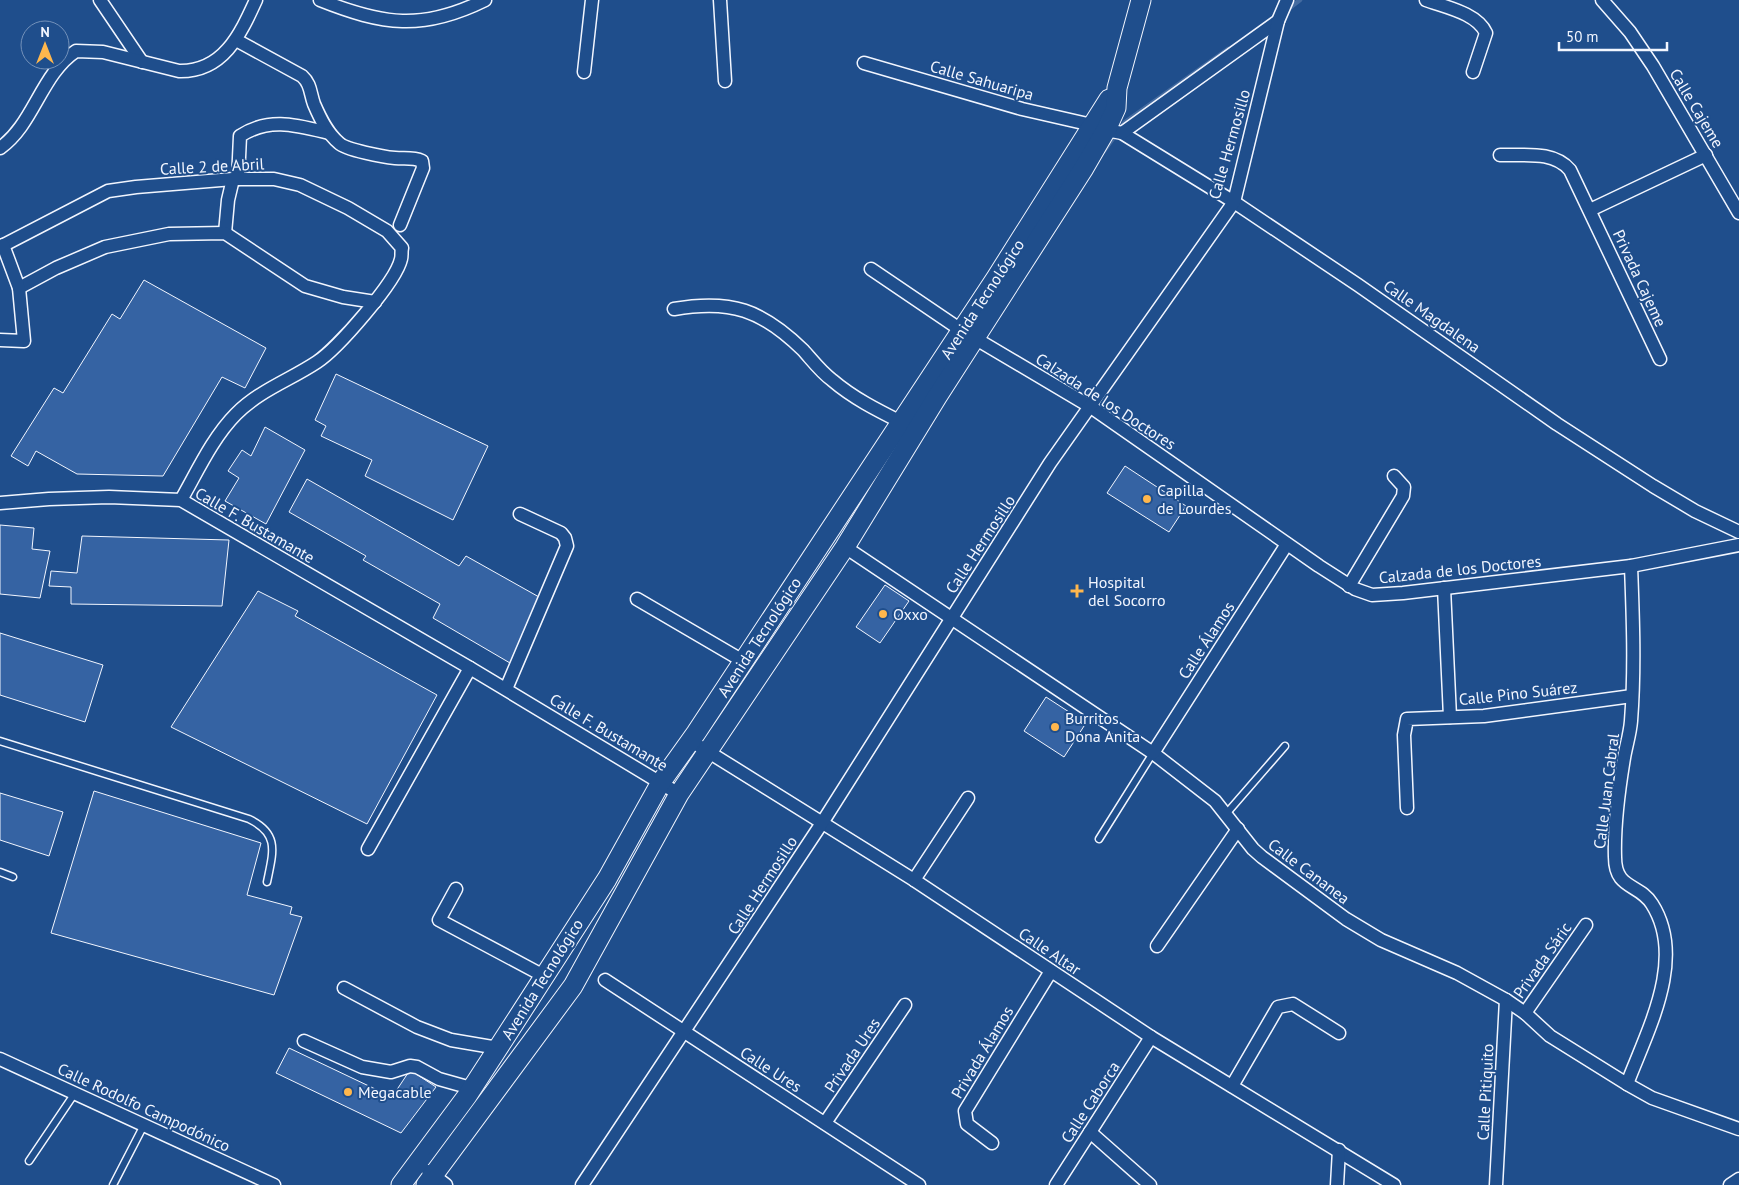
<svg xmlns="http://www.w3.org/2000/svg" width="1739" height="1185" viewBox="0 0 1739 1185" font-family="'PT Sans',sans-serif">
<style>
.lines{fill:none;stroke-linecap:round;stroke-linejoin:round}
.stream{stroke:#446ba0;stroke-width:4.5}
.building{fill:#3563a3;stroke:#f2f6ff}
.service-casing{stroke:#f2f6ff;stroke-width:9}
.minor-casing{stroke:#f2f6ff;stroke-width:15}
.secondary-casing{stroke:#f2f6ff;stroke-width:21}
.service{stroke:#1f4e8c;stroke-width:6}
.minor{stroke:#1f4e8c;stroke-width:12}
.secondary{stroke:#1f4e8c;stroke-width:19}
.poi-dot{fill:#ffb74d;stroke:#1f4e8c;stroke-width:2}
.labels{text-anchor:middle;dominant-baseline:central;stroke-width:4;stroke-linejoin:round;paint-order:stroke}
.street-label{font-size:16px;fill:#f2f6ff;stroke:#1f4e8c}
.poi-label{font-size:16px;fill:#f2f6ff;stroke:#1f4e8c;text-anchor:start}
</style>
<rect width="100%" height="100%" fill="#1f4e8c"/>
<g class="lines">
<g class="stream">
<path d="M1287 10 1300 0"/>
<path d="M1104 151 1125 122 1228 49"/>
<path d="M415 1185 421 1176"/>
</g>
</g>
<g class="building">
<path d="M144 280 266 348 245 388 222 377 163 476 77 474 36 451 28 466 11 456 54 388 63 393 112 314 120 319Z"/>
<path d="M336 374 488 446 453 520 365 476 372 460 321 436 326 426 315 420Z"/>
<path d="M265 427 305 450 266 524 225 501 239 478 228 471 242 450 251 456Z"/>
<path d="M1125 466 1186 506 1169 532 1107 493Z"/>
<path d="M307 479 459 566 466 556 539 597 510 663 433 618 440 604 363 560 366 556 289 512Z"/>
<path d="M0 525 34 528 32 549 50 551 40 598 0 594Z"/>
<path d="M82 536 229 540 222 606 71 604V587L49 586 51 571 77 573Z"/>
<path d="M885 585 909 601 880 643 856 627Z"/>
<path d="M258 591 298 611 295 616 437 695 367 824 171 727Z"/>
<path d="M0 633 103 665 85 722 0 695Z"/>
<path d="M1046 697 1086 723 1064 757 1024 731Z"/>
<path d="M94 791 261 843 247 895 292 907 290 914 302 917 274 995 51 933Z"/>
<path d="M0 793 63 812 49 856 0 840Z"/>
<path d="M289 1048 392 1097 410 1070 436 1087 401 1133 276 1073Z"/>
</g>
<g class="lines">
<g class="service-casing">
<g id="service">
<path d="M0 741 249 819C280 834 273 852 267 882"/>
<path d="M1226 814 1285 746"/>
<path d="M1099 839 1153 753"/>
<path d="M0 872 13 877"/>
<path d="M29 1161 75 1093"/>
<path d="M113 1185 144 1125"/>
</g>
</g>
<g class="minor-casing">
<g id="minor">
<path d="M100 0 142 62"/>
<path d="M320 0C383 25 422 31 485 0"/>
<path d="M720 0 725 81"/>
<path d="M1426 0C1445 7 1477 13 1486 33L1473 72"/>
<path d="M1602 0 1630 32 1653 66 1739 213"/>
<path d="M236 40 302 76C311 84 310 93 314 104 320 118 327 133 339 143 346 150 384 157 395 158 404 159 413 157 422 161L423 168 400 225"/>
<path d="M864 63 1022 109 1092 125"/>
<path d="M584 72 592 0"/>
<path d="M1106 130 1122 133 1234 202 1358 285 1557 424 1653 486 1695 511 1739 532"/>
<path d="M1122 133 1278 21"/>
<path d="M0 148C34 124 41 74 76 51L103 52 179 71C223 72 240 35 256 0"/>
<path d="M1500 155C1523 156 1553 150 1570 170L1660 359"/>
<path d="M238 179 240 136C269 117 296 125 329 133"/>
<path d="M1590 210 1706 155"/>
<path d="M225 233 228 200 233 179"/>
<path d="M0 247 108 191 136 187 233 179H274L300 185 348 208 387 231 402 248C401 252 402 256 401 259 396 282 337 349 317 362 290 380 260 390 236 414 213 437 197 472 181 500"/>
<path d="M871 269 961 330 1091 407 1319 566 1355 589 1372 595 1403 593 1631 566 1739 545"/>
<path d="M19 288 56 268 105 247 169 234 225 233 305 286 343 297 375 302"/>
<path d="M674 309C731 299 762 310 803 350 812 360 821 372 832 380 853 398 877 410 901 422"/>
<path d="M0 340 24 341 19 288 3 245"/>
<path d="M0 503 49 499 109 497 181 500 470 668 679 794"/>
<path d="M845 547 1153 753 1215 801 1253 849 1262 857 1346 919 1381 940 1457 973 1506 1000 1525 1013 1550 1036 1627 1084 1652 1098 1739 1129"/>
<path d="M1349 586 1403 496 1404 487 1394 476"/>
<path d="M1444 588 1450 717"/>
<path d="M637 599 743 661"/>
<path d="M506 689 567 546 565 538 561 533 520 514"/>
<path d="M691 741 914 880 1151 1037 1394 1185"/>
<path d="M1153 753 1287 544"/>
<path d="M1407 808 1404 735 1407 719 1484 716 1632 696"/>
<path d="M368 849 470 668"/>
<path d="M914 880 968 798"/>
<path d="M456 889 439 920 544 976"/>
<path d="M1157 946 1238 829"/>
<path d="M605 980 919 1185"/>
<path d="M344 988 417 1027 451 1040 498 1048"/>
<path d="M1525 1013 1586 925"/>
<path d="M304 1041 362 1067 391 1072 410 1066 417 1067 439 1079 471 1088"/>
<path d="M0 1059 274 1185"/>
<path d="M1627 1084C1647 1031 1687 959 1652 904 1639 883 1615 890 1615 857 1614 826 1619 788 1624 758 1626 746 1630 734 1631 721 1635 670 1633 618 1631 566"/>
<path d="M1232 1086 1278 1007 1293 1004 1339 1033"/>
<path d="M825 1123 905 1005"/>
<path d="M1090 1132 1150 1185"/>
<path d="M992 1143 967 1124 965 1111 1051 971"/>
<path d="M428 1171 446 1185"/>
<path d="M582 1185 822 823 1050 463 1234 202 1278 21 1287 0"/>
<path d="M1056 1185 1151 1037"/>
<path d="M1337 1185 1339 1150"/>
<path d="M1496 1185 1506 1000"/>
<path d="M1730 1185 1739 1179"/>
</g>
</g>
<g class="secondary-casing">
<g id="secondary">
<path d="M401 1185 467 1096 502 1042 607 879 661 782 696 733 996 278 1109 99"/>
<path d="M426 1185 573 986 679 794 845 547 937 397 1084 168 1106 130 1116 108 1117 88 1141 0"/>
</g>
</g>
<use href="#service" class="service"/>
<use href="#minor" class="minor"/>
<use href="#secondary" class="secondary"/>
</g>
<g class="poi-dot">
<circle cx="1147" cy="499" r="5"/>
<path d="M1074.5 583.5h5v5h5v5h-5v5h-5v-5h-5v-5h5z"/>
<circle cx="883" cy="614" r="5"/>
<circle cx="1055" cy="727" r="5"/>
<circle cx="348" cy="1092" r="5"/>
</g>
<g class="labels">
<g class="street-label">
<text transform="translate(982 80) rotate(16)">Calle Sahuaripa</text>
<text transform="translate(1697 108) rotate(59)">Calle Cajeme</text>
<text transform="translate(1229 144) rotate(-74)">Calle Hermosillo</text>
<text transform="translate(212 166) rotate(-3)">Calle 2 de Abril</text>
<text transform="translate(1640 278) rotate(65)">Privada Cajeme</text>
<text transform="translate(982 299) rotate(-57)">Avenida Tecnológico</text>
<text transform="translate(1432 316) rotate(35)">Calle Magdalena</text>
<text transform="translate(1106 401) rotate(33)">Calzada de los Doctores</text>
<text transform="translate(255 525) rotate(30)">Calle F. Bustamante</text>
<text transform="translate(980 544) rotate(-57)">Calle Hermosillo</text>
<text transform="translate(1460 569) rotate(-6)">Calzada de los Doctores</text>
<text transform="translate(759 637) rotate(-57)">Avenida Tecnológico</text>
<text transform="translate(1206 640) rotate(-57)">Calle Álamos</text>
<text transform="translate(1518 693) rotate(-6)">Calle Pino Suárez</text>
<text transform="translate(609 732) rotate(31)">Calle F. Bustamante</text>
<text transform="translate(1606 791) rotate(-83)">Calle Juan Cabral</text>
<text transform="translate(1309 871) rotate(37)">Calle Cananea</text>
<text transform="translate(762 885) rotate(-57)">Calle Hermosillo</text>
<text transform="translate(1050 951) rotate(34)">Calle Altar</text>
<text transform="translate(1542 960) rotate(-55)">Privada Sáric</text>
<text transform="translate(542 979) rotate(-58)">Avenida Tecnológico</text>
<text transform="translate(982 1052) rotate(-59)">Privada Álamos</text>
<text transform="translate(852 1055) rotate(-56)">Privada Ures</text>
<text transform="translate(771 1069) rotate(33)">Calle Ures</text>
<text transform="translate(1485 1092) rotate(-87)">Calle Pitiquito</text>
<text transform="translate(1090 1102) rotate(-57)">Calle Caborca</text>
<text transform="translate(144 1107) rotate(25)">Calle Rodolfo Campodónico</text>
</g>
<g class="poi-label">
<text x="1157" y="490">Capilla<tspan x="1157" dy="18">de Lourdes</tspan></text>
<text x="1088" y="582">Hospital<tspan x="1088" dy="18">del Socorro</tspan></text>
<text x="893" y="614">Oxxo</text>
<text x="1065" y="718">Burritos<tspan x="1065" dy="18">Dona Anita</tspan></text>
<text x="358" y="1092">Megacable</text>
</g>
</g>
<g transform="translate(45 45)"><circle r="24" fill="#1f4e8c" stroke="#7391ba"/>
<path d="M0-4L9 19L0 12L-9 19Z" fill="#ffb74d"/>
<text y="-8" font-size="14" font-weight="bold" text-anchor="middle" fill="#f2f6ff">N</text>
</g>
<path d="M1559 42v8h108v-8" fill="none" stroke="#f2f6ff" stroke-width="2.5"/>
<text x="1566" y="42" font-size="15" fill="#f2f6ff" stroke="#1f4e8c" stroke-width="4" paint-order="stroke">50 m</text>
</svg>
